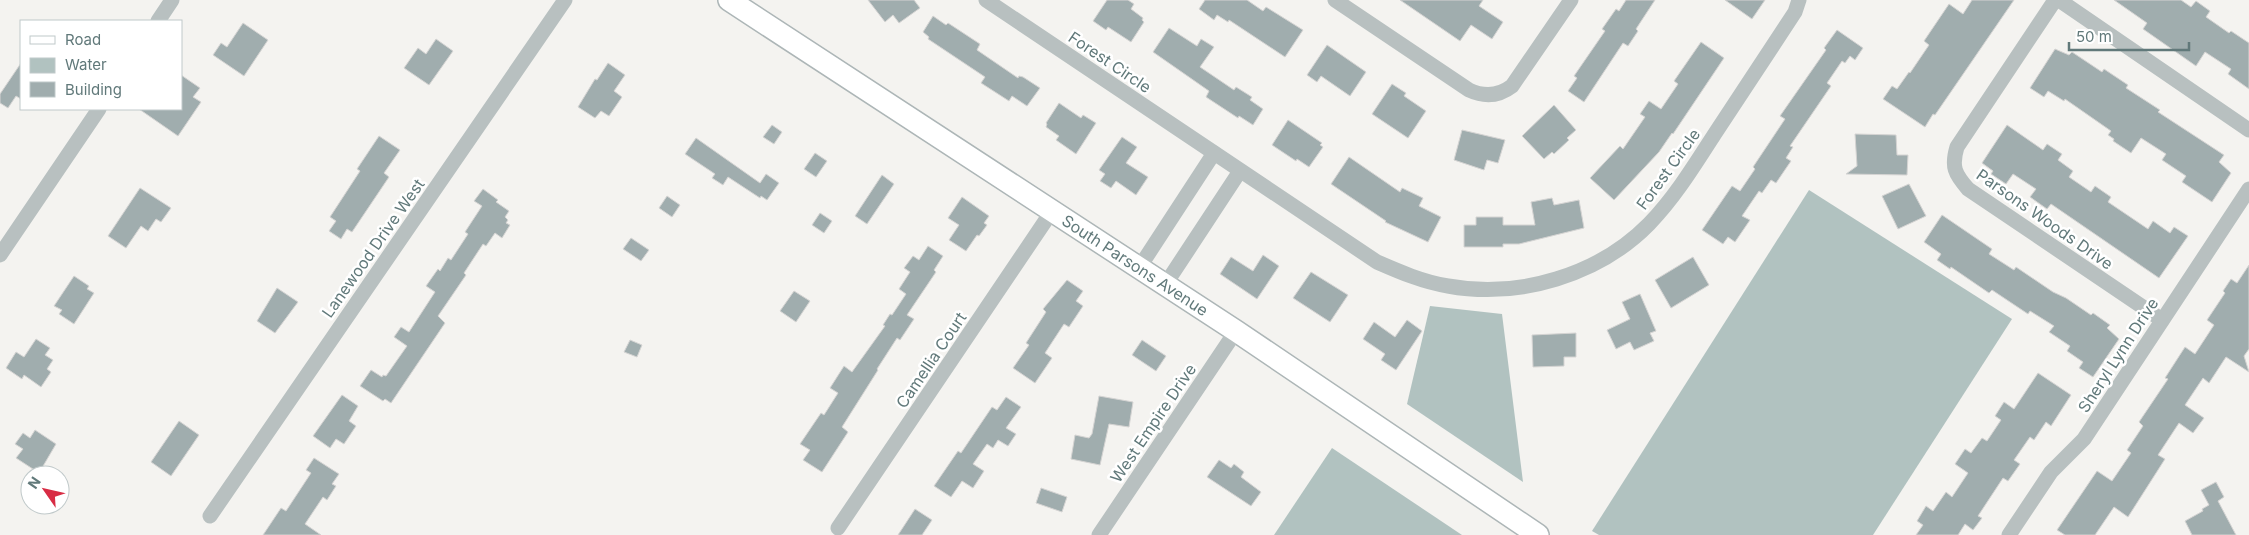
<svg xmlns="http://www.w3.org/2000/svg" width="2249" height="535" viewBox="0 0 2249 535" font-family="Inter,sans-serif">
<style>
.water{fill:#b1c2c0}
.building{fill:#a0adae;stroke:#d5d4d3}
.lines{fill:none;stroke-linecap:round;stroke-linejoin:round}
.secondary-casing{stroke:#adb6b7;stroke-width:24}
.minor{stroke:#b8c0c0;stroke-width:15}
.secondary{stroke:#fff;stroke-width:21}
.labels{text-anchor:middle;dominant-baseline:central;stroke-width:5;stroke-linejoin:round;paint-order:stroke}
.street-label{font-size:16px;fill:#61797a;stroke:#fff}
</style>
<rect width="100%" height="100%" fill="#f4f3f0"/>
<g class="water">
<path d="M1809 190 2012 319 1873 535H1599L1592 531Z"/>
<path d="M1430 306 1502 314 1523 482 1407 404Z"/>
<path d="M1332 448 1462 535H1274Z"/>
</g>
<g class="building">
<path d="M868 0H914L920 8 899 23 893 15 885 22Z"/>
<path d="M1107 0H1128L1134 4 1131 9 1143 18 1142 20 1144 22 1131 42 1108 27 1106 30 1093 21Z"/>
<path d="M1205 0H1247L1263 11 1266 7 1303 30 1285 57 1229 20 1228 22 1217 15 1214 20 1199 9Z"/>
<path d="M1400 0H1483L1479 6 1503 22 1492 39 1471 25 1460 41Z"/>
<path d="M1626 0H1655L1636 29 1638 31 1628 46 1623 43 1584 102 1568 91 1577 78 1574 76 1605 31 1602 29 1616 9 1619 11Z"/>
<path d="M1725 0H1765L1752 19Z"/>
<path d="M1972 0H2014L1935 115 1933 114 1925 127 1883 99 1892 86 1897 89 1909 72 1910 73 1929 45 1924 41 1949 4 1963 14Z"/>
<path d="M2114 0H2181L2191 7 2196 1 2210 11 2206 17 2229 33 2231 31 2249 43V89L2228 74 2231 69 2205 52 2196 66 2143 29 2147 23Z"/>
<path d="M933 16 946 25 948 23 980 44 977 50 1018 78 1019 76 1023 77 1040 88 1027 106 1012 96 1009 101 981 83 985 77 928 39 929 37 923 32Z"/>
<path d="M243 23 268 40 244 76 213 55 221 43 227 47Z"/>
<path d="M1169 28 1197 46 1201 39 1214 47 1200 67 1234 90 1236 87 1252 97 1250 100 1263 109 1253 125 1239 116 1238 118 1206 97 1209 91 1153 52Z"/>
<path d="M1837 30 1863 48 1855 60 1850 56 1845 63 1842 61 1827 83 1831 86 1790 146 1793 147 1786 158 1791 161 1776 183 1771 180 1762 193 1759 191 1742 216 1750 220 1735 242 1728 237 1723 244 1702 230 1732 186 1740 191 1755 169 1753 167 1785 119 1780 116 1826 50 1824 48Z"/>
<path d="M436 39 453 51 429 85 404 68 418 48 426 54Z"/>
<path d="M1701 42 1724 58 1673 134 1672 133 1659 152 1614 200 1590 178 1620 146 1623 149 1645 117 1640 114 1649 101 1661 109 1678 84 1674 81Z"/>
<path d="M1327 45 1366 72 1350 96 1321 76 1317 82 1307 75Z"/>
<path d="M2055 49 2069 55 2072 52 2102 72 2104 69 2128 85 2126 88 2160 110 2158 112 2224 155 2219 162 2231 173 2212 202 2182 182 2186 176 2162 160 2166 154 2141 138 2131 153 2113 141 2114 139 2108 135 2111 131 2065 99 2064 101 2048 91 2044 97 2030 88Z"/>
<path d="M21 63V99L16 96 8 108 0 103V94Z"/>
<path d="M608 63 625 75 614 91 622 97 609 116 601 111 595 118 578 107 595 79 597 80Z"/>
<path d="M181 75 200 88 193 97 201 102 178 136 139 109H181Z"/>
<path d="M1392 84 1406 93 1404 96 1426 111 1408 138 1372 114Z"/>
<path d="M1059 103 1081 118 1083 115 1096 123 1076 154 1056 140 1059 136 1046 127 1047 124 1046 123Z"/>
<path d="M1554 105 1576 130 1567 138 1569 140 1554 154 1552 152 1544 159 1522 136Z"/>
<path d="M1288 120 1322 143 1320 145 1323 147 1309 167 1297 159 1296 161 1272 145Z"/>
<path d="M772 125 782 132 774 144 763 137Z"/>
<path d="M2007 125 2043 150 2047 144 2062 154 2058 160 2073 171 2069 177 2091 192 2095 186 2111 197 2108 202 2148 229 2153 221 2170 233 2174 227 2188 236 2159 278 2051 204 2047 209 2030 197 2036 189 2013 174 2006 184 1991 174 1993 171 1982 163Z"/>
<path d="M1462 130 1505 140 1498 163 1487 160 1484 170 1454 160Z"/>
<path d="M1855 134 1896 135 1897 155H1908L1907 175 1846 174 1857 166Z"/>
<path d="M379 136 400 150 384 173 389 177 352 232 347 229 341 239 329 231 336 221 330 217 360 171 357 169Z"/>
<path d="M1122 137 1137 147 1126 163 1148 177 1136 195 1116 181 1111 188 1100 181 1105 174 1099 170Z"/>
<path d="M696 138 760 183 766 174 779 183 767 200 761 196 760 198 728 177 723 185 712 178 715 174 685 154Z"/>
<path d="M815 153 827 161 816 177 804 169Z"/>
<path d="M1349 157 1400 192 1402 188 1423 198 1419 206 1441 217 1428 242 1385 222 1386 221 1331 184Z"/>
<path d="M882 175 894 184 867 224 855 216Z"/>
<path d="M1909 184 1926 216 1898 229 1882 196Z"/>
<path d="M140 188 171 208 161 222 156 219 148 231 141 226 126 248 108 236Z"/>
<path d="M483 189 498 200 496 202 509 211 505 217 508 220 506 223 510 225 502 238 495 233 486 246 483 244 464 273 466 275 438 316 445 323 391 403 385 399 383 401 360 386 371 370 382 377 383 375 386 376 407 346 394 337 401 327 409 332 435 292 426 286 438 269 440 271 448 258 451 260 468 234 465 232 482 206 474 201Z"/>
<path d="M667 196 680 205 672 217 659 208Z"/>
<path d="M962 197 989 216 984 223 987 225 979 236 977 235 966 251 949 240 959 225 948 218Z"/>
<path d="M1552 198 1554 205 1579 200 1584 228 1519 244H1503V247H1464V225H1476V217H1503V225H1535L1531 202Z"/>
<path d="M820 213 832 221 824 233 812 225Z"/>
<path d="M1942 215 1992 249 1989 254 2014 270 2016 267 2053 292 2066 298 2091 315 2093 313 2110 325 2107 328 2119 339 2093 377 2079 368 2083 362 2067 351 2070 346 2049 332 2054 326 2030 311 2028 314 1992 290 1989 293 1951 267 1950 269 1937 260 1941 254 1924 242Z"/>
<path d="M631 238 649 250 641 261 623 249Z"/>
<path d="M928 246 943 256 934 270 936 272 907 315 914 319 900 340 897 338 877 369 878 370 842 427 848 432 822 472 803 460 810 450 800 444 821 413 824 415 838 393 830 388 844 366 852 372 885 326 883 325 890 314 892 315 906 294 899 289 910 272 904 268 913 256 919 260Z"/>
<path d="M1263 255 1279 266 1257 299 1220 274 1231 257 1253 271Z"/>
<path d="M1693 257 1709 285 1671 308 1655 280Z"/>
<path d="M2249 265V349L2244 356 2249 372 2226 357 2209 383 2203 378 2185 405 2204 418 2193 433 2179 423 2158 455 2165 459 2128 517 2114 507 2095 535H2065L2057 530 2097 471 2112 481 2131 453 2127 450 2143 426 2139 422 2168 379 2165 378 2185 347 2195 354 2214 325 2207 320 2225 293 2223 291 2231 279 2237 283Z"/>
<path d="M1311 272 1348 295 1330 322 1293 298Z"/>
<path d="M74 276 89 286 87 289 94 293 74 324 59 314 62 310 54 306Z"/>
<path d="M1067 280 1083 291 1076 301 1083 306 1069 327 1064 324 1045 353 1052 358 1035 383 1013 368 1029 345 1026 343 1046 312 1043 309Z"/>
<path d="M277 288 298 302 275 333 257 321Z"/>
<path d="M794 291 810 301 796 322 780 311Z"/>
<path d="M1640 294 1656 331 1650 333 1654 341 1634 350 1630 342 1616 349 1607 330 1630 319 1622 302Z"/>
<path d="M1407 320 1422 331 1396 370 1381 360 1385 354 1363 339 1374 322 1395 337Z"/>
<path d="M1576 333V357H1564V366L1533 367 1532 335Z"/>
<path d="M36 339 50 348 45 355 53 360 47 369 51 372 41 387 24 375 22 379 6 368 16 352 24 357Z"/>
<path d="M630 340 642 345 637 357 624 352Z"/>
<path d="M1142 340 1166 356 1156 371 1132 355Z"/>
<path d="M2038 373 2071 395 2051 426 2046 422 2034 440 2030 437 2014 460 2020 464 2008 481 2003 478 1978 516 1982 518 1973 530 1965 524 1958 535H1916L1923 525 1917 521 1926 506 1933 511 1946 492 1952 497 1968 473 1955 464 1965 449 1971 453 1982 438 1987 441 2001 420 1995 416 2004 402 2014 409Z"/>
<path d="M342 395 358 406 349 421 356 426 344 444 336 439 330 448 313 436Z"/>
<path d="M1099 396 1133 402 1129 427 1109 424 1100 465 1071 459 1075 435 1089 438 1092 434Z"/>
<path d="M1006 397 1021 407 1006 428 1016 434 1008 446 998 440 993 448 987 444 973 464 984 471 973 488 962 481 951 497 934 486 958 451 961 453 992 407 997 410Z"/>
<path d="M179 421 199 435 171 476 151 462Z"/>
<path d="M35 430 56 444 39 473 16 458 23 449 15 444 23 433 30 438Z"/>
<path d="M314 458 339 474 332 484 336 486 327 500 323 497 305 524 321 535H263L281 508 286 511 311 473 306 470Z"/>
<path d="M1219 460 1231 468 1234 464 1244 472 1241 477 1261 492 1251 506 1207 477Z"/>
<path d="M2216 482 2224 497 2218 501 2236 535H2192L2185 521 2203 511 2202 509 2209 505 2201 490Z"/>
<path d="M1041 488 1067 497 1062 512 1036 503Z"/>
<path d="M915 509 932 520 922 535H898Z"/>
</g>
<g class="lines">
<g class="secondary-casing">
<g id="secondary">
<path id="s1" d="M729 0 1236 331 1538 535"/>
</g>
</g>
<g class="minor">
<path d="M986 0 1377 262C1400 272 1423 282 1448 286 1519 299 1599 275 1649 224 1675 197 1694 166 1714 135 1741 94 1768 53 1795 12L1799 0"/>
<path d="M1335 0 1469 90C1484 97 1499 96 1512 86L1571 0"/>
<path d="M2055 0 1957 147C1951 167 1955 174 1968 189L2162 320"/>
<path d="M2059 0 2249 130"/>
<path d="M158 21 172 0"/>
<path d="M0 255 99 109"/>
<path d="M1139 268 1214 153"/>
<path d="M1165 285 1240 171"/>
<path d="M210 516 565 0"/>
<path d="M838 528 1052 211"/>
<path d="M1099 535 1236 331"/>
<path d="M2009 535 2051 472 2084 439 2249 189"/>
</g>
<use href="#secondary" class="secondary"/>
</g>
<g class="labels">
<g class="street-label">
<text transform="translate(1110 62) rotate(34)">Forest Circle</text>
<text transform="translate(1668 169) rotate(-54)">Forest Circle</text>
<text transform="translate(2045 219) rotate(35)">Parsons Woods Drive</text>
<text transform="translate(373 248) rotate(-55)">Lanewood Drive West</text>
<text stroke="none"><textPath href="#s1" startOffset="485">South Parsons Avenue</textPath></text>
<text transform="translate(2118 355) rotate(-57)">Sheryl Lynn Drive</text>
<text transform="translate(931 360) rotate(-56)">Camellia Court</text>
<text transform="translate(1153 423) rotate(-56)">West Empire Drive</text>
</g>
</g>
<rect x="20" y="20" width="162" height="90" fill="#ffffff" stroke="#c0c9ca"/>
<rect x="30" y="36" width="25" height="8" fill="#ffffff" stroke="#c0c9ca"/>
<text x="65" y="45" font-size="15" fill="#61797a">Road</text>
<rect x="30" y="58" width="25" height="15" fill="#b1c2c0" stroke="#c0c9ca"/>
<text x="65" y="70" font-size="15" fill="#61797a">Water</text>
<rect x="30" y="82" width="25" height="15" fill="#a0adae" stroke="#c0c9ca"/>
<text x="65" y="95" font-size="15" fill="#61797a">Building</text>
<g transform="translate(45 490) rotate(304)"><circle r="24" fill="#ffffff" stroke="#c0c9ca"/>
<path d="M0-4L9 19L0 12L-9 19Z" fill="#d82c44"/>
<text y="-8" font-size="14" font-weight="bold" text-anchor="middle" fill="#61797a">N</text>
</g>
<path d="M2069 42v8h120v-8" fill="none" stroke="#61797a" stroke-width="2.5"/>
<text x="2076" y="42" font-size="15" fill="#61797a" stroke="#ffffff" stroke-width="4" paint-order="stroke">50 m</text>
</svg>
